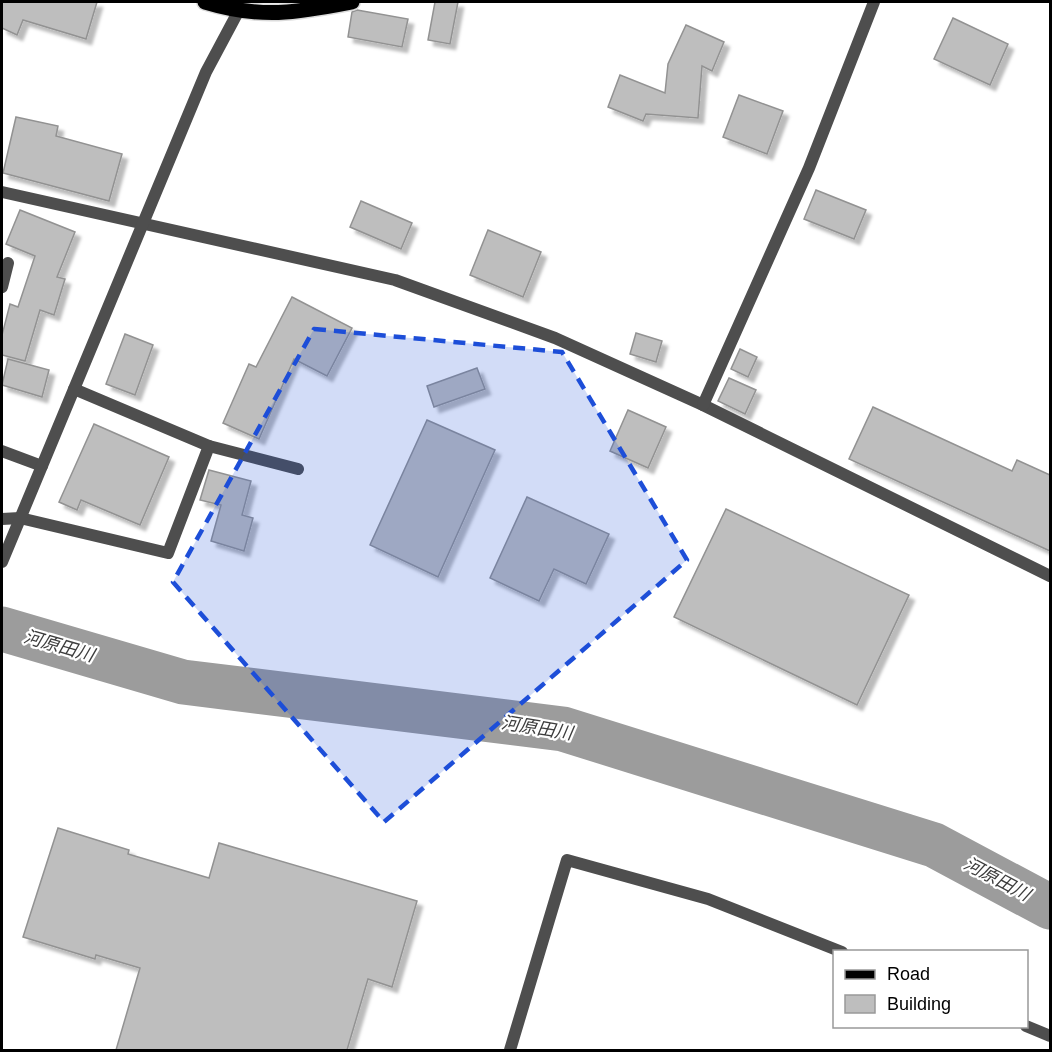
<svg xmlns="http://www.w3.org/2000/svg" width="1052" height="1052" viewBox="0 0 1052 1052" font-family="Arial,'Noto Sans JP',sans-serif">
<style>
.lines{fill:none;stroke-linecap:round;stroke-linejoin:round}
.river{stroke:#9c9c9c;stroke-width:45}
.building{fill:#bebebe;stroke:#929292;stroke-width:1.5;filter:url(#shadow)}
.primary-casing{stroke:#dbdbdb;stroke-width:18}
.minor{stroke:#4e4e4e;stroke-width:12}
.tertiary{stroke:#4e4e4e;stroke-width:12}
.primary{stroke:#000;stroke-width:15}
.marked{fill:#1d4ed8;fill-opacity:0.2;stroke:#1d4ed8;stroke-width:4.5;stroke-dasharray:12 8;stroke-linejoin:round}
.labels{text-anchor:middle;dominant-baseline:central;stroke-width:4.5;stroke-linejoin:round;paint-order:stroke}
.water-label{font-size:18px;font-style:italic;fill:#3d3d3d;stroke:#fff}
</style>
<defs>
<filter id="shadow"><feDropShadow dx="5.5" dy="5.5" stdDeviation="1.5" flood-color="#0004"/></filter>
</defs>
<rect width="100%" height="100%" fill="#fff"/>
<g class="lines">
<path class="river" d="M2 629 183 682 563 729 934 845 1050 907"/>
</g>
<g class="building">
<path d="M2 2H97L86 39 23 20 17 35 2 28Z"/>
<path d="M435 2H458L450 44 428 40Z"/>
<path d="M357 10 408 19 402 47 348 37 352 12Z"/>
<path d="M953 18 1008 44 990 85 934 59Z"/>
<path d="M686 25 724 42 712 71 702 66 698 118 646 114 643 121 608 107 620 75 665 93 668 64Z"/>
<path d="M739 95 783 111 767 154 723 137Z"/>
<path d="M16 117 58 126 56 136 122 154 109 201 3 173Z"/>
<path d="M816 190 866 210 854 239 804 219Z"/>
<path d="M361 201 412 223 401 249 350 227Z"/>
<path d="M20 210 75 232 57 277 65 279 54 315 40 310 25 361 2 355V335L10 304 18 307 35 256 6 244Z"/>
<path d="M488 230 541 252 523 297 470 275Z"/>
<path d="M292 297 352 328 327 376 294 359 259 439 223 423 249 364 256 367Z"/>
<path d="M636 333 662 341 656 362 630 354Z"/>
<path d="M125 334 153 345 135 395 106 384Z"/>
<path d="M740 349 757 357 748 377 731 369Z"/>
<path d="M8 359 49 370 42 397 2 385Z"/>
<path d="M477 368 485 389 434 407 427 386Z"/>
<path d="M729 378 756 390 745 414 718 401Z"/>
<path d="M873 407 1012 471 1017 460 1050 475V551L849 459Z"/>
<path d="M628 410 666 427 648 468 610 451Z"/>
<path d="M427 420 495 450 438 577 370 545Z"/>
<path d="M94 424 169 457 140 525 81 500 77 510 59 502Z"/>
<path d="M209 470 251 481 242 515 253 518 244 551 211 541 221 505 200 500Z"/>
<path d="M527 497 609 534 586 584 554 569 539 601 490 578Z"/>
<path d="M726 509 909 595 857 705 674 617Z"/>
<path d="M58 828 129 850 128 854 209 878 219 843 417 901 392 987 368 979 347 1050H116L140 968 96 955 95 959 23 937Z"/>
</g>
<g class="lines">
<g class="primary-casing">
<path id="primary" d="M205 2C261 19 296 13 352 2"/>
</g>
<g class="minor">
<path d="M2 192 395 280 555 338 703 405 1050 576"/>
<path d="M2 287 8 263"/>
<path d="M703 405 809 168 874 2"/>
<path d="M209 446 298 469"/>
<path d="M2 519 20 518 168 553 209 446 74 389"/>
<path d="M1026 1026 1050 1036"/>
<path d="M510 1050 567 860 708 899 842 952"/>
</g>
<g class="tertiary">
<path d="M2 451 42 466"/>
<path d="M2 562 206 72 238 12"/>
</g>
<use href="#primary" class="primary"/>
</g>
<path class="marked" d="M314 329 562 352 687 560 384 822 173 582Z"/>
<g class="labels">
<g class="water-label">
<text transform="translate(59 646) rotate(16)">河原田川</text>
<text transform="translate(537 728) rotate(9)">河原田川</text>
<text transform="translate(997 879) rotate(28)">河原田川</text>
</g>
</g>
<rect width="1052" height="1052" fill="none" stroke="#000000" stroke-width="6"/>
<rect x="833" y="950" width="195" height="78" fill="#ffffff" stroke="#999999" stroke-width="1.5"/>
<rect x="845" y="970" width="30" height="9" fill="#000000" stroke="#999999" stroke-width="1.5"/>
<text x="887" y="980" font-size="18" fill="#000000">Road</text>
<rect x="845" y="995" width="30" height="18" fill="#bebebe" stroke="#999999" stroke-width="1.5"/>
<text x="887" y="1010" font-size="18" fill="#000000">Building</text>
</svg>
